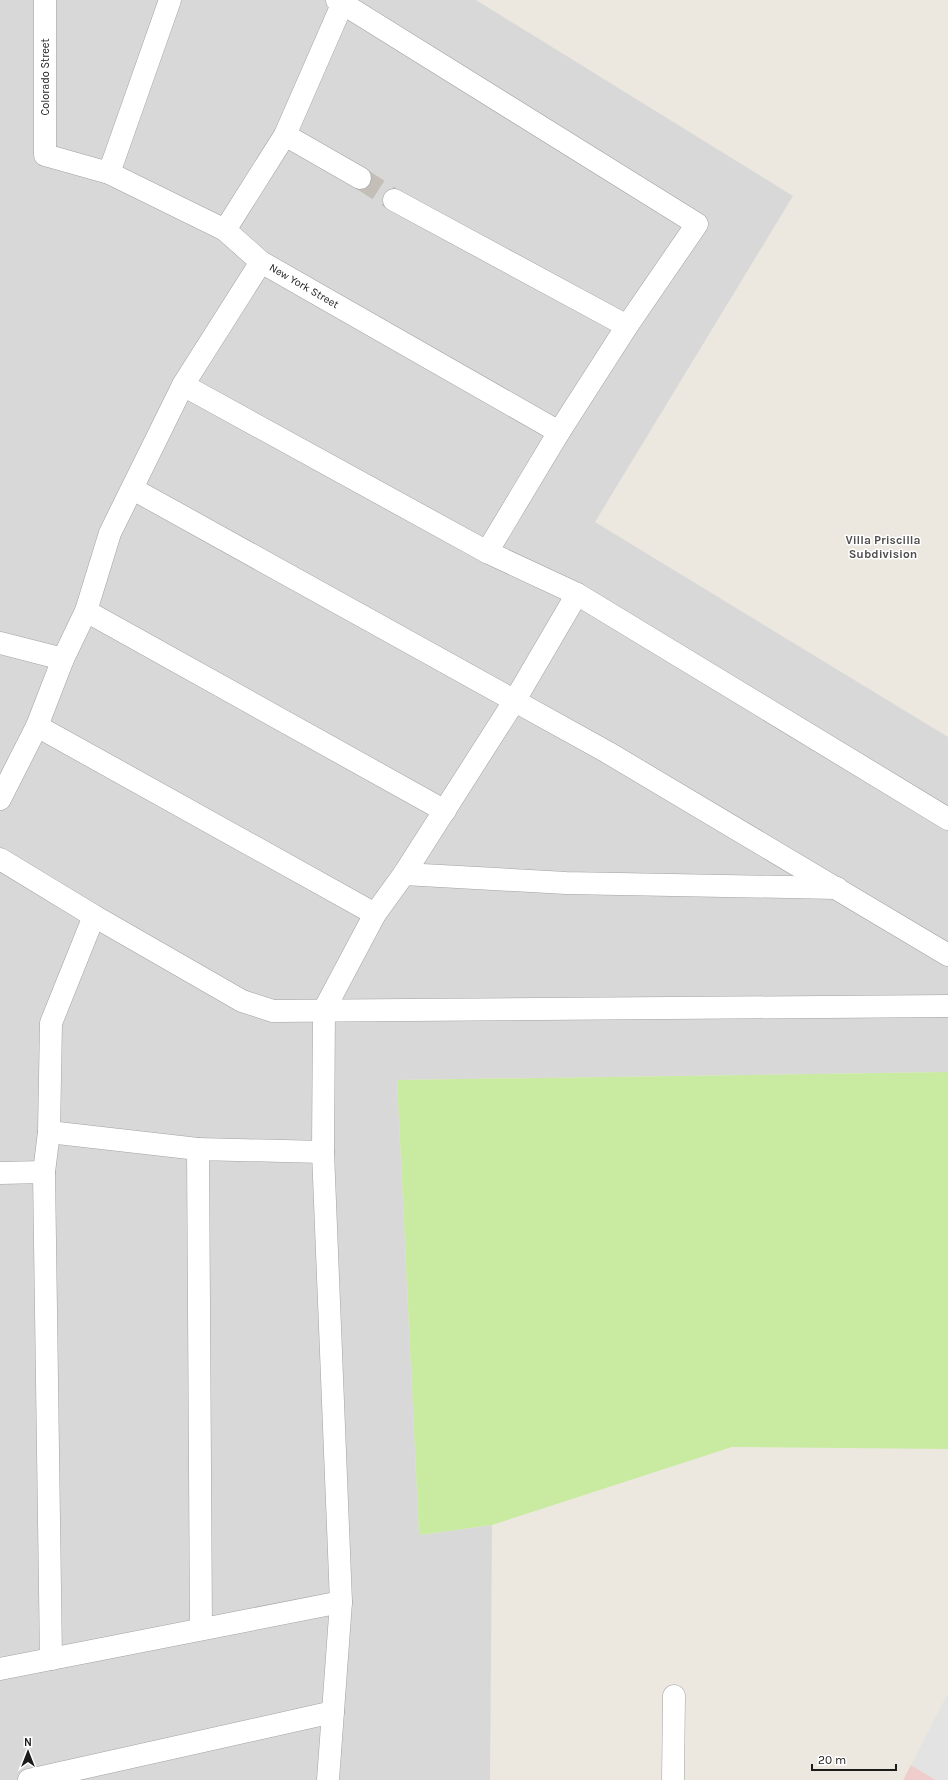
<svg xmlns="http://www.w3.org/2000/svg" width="948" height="1780" viewBox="0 0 948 1780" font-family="Karla,sans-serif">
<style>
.residential{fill:#d9d8d8}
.commercial{fill:#f0cdcd}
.grass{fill:#c9eba1}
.parking{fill:#e3e3e3}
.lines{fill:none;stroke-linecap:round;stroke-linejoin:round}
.street-tunnel{stroke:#c3bfb8;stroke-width:22;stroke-dasharray:22 11;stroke-linecap:butt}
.street-casing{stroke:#a2a2a2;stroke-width:23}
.street{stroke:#fff;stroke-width:22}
.labels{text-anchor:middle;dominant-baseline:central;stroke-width:3;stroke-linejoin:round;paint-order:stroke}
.street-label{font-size:11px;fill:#1b1b1b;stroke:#fff}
.neighbourhood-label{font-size:12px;font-weight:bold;fill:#4e4e4e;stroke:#fff}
</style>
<rect width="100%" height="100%" fill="#ede8df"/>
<path class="residential" d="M0 0H476L793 196 595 522 948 737V1072L397 1080 419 1535 492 1525 490 1780H0Z"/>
<path class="commercial" d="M911 1765 936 1780H903Z"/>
<path class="grass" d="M948 1072V1449L732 1447 492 1525 419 1535 397 1080Z"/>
<path class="parking" d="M948 1693V1780H936L911 1765Z"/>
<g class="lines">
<path class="street-tunnel" d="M360 178 394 200"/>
<g class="street-casing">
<g id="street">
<path d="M45 0V155L109 173 225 230 261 262 559 432"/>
<path d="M337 0 697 224 627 326 559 432 487 552"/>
<path d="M285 135 360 178"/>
<path d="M109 173 170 0"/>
<path d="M394 200 627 326"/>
<path d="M225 230 285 135 344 0"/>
<path d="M183 385 487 552 577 594 948 819"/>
<path d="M133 489 607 752 948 955"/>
<path d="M86 611 445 811"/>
<path d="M0 643 63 659"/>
<path d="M37 726 375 914"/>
<path d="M0 799 37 726 63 659 86 611 110 533 183 385 261 262"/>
<path d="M0 859 94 916 242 1001 273 1011 948 1006"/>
<path d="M404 874 566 883 837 888"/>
<path d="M49 1132 198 1149"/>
<path d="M0 1173 44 1172"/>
<path d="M201 1629 198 1149 323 1152"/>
<path d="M51 1659 44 1172 49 1132 51 1023 94 916"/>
<path d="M0 1669 341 1602"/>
<path d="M29 1780 333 1712"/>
<path d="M328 1780 341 1602 323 1152 324 1010 375 914 404 874 515 700 577 594"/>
<path d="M673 1780 674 1696"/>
</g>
</g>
<use href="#street" class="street"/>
</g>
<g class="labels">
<g class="street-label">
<text transform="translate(45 77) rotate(-90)">Colorado Street</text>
<text transform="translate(304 286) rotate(30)">New York Street</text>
</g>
<g class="neighbourhood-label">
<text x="883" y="540">Villa Priscilla<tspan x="883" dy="14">Subdivision</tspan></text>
</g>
</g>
<g transform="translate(28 1752)" stroke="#ffffff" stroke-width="3" paint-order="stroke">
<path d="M0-3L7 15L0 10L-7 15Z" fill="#1b1b1b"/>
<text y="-6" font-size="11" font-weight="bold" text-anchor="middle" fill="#1b1b1b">N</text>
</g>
<path d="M812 1764v6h84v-6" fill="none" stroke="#1b1b1b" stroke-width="2"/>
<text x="818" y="1764" font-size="12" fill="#1b1b1b" stroke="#ffffff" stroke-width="3" paint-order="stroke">20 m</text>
</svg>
